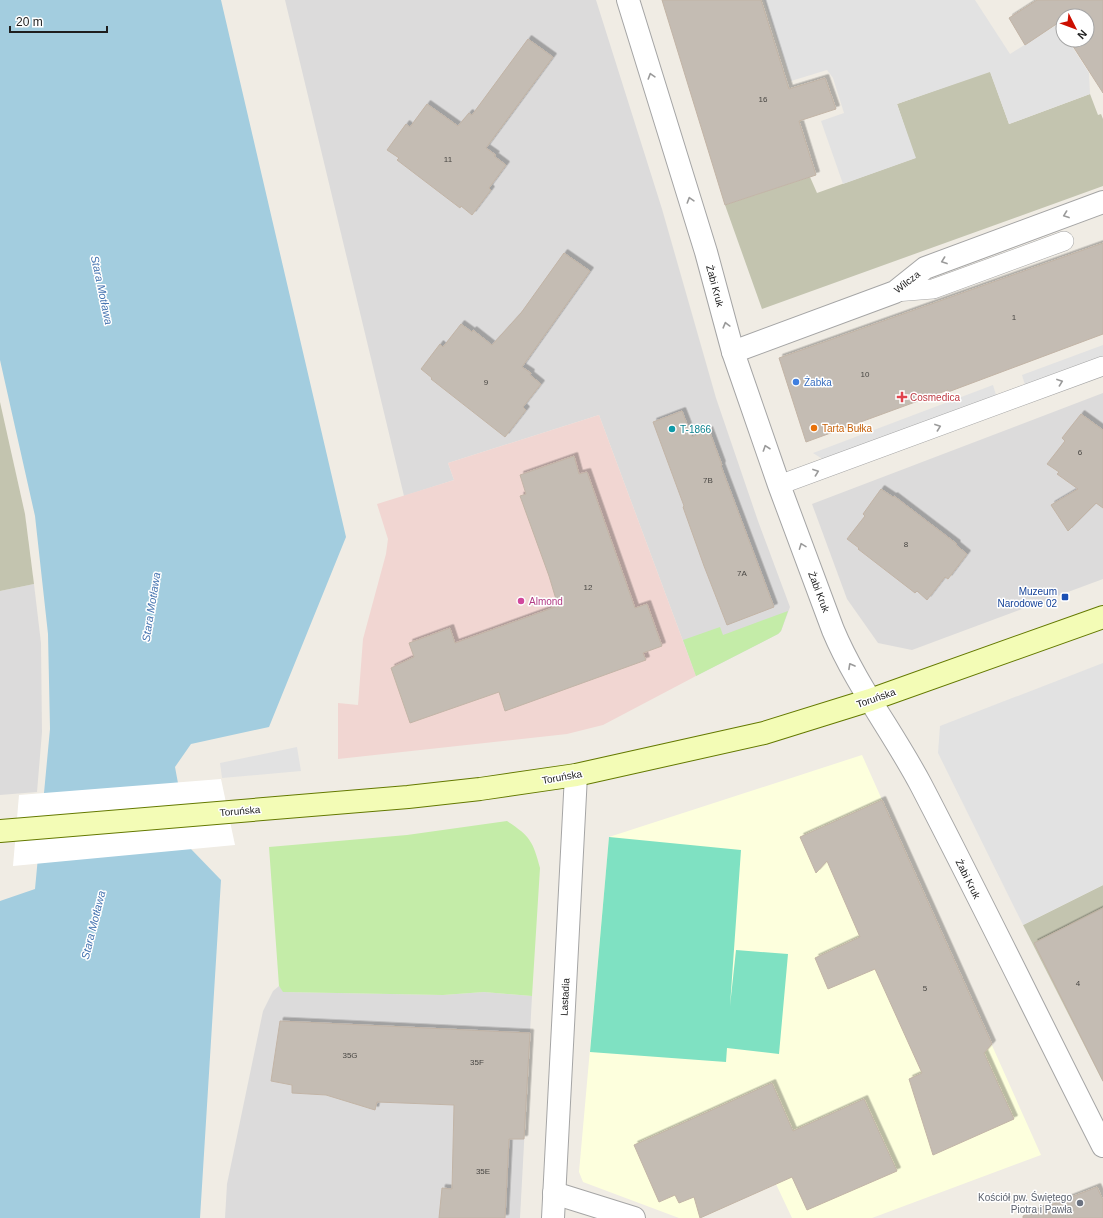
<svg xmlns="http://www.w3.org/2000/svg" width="1103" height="1218" viewBox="0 0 1103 1218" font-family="Arial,sans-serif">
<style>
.residential{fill:#dcdbdb}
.commercial{fill:#f1d6d2}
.education{fill:#fdffdd}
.construction{fill:#c3c4af}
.grass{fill:#c4eca8}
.pitch{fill:#7fe1c2}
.parking{fill:#e2e2e2}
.water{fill:#a3cddf}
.pier{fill:#fff}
.building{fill:#c4bcb3;stroke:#c2b4a6;filter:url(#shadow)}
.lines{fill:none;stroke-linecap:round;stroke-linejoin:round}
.lane-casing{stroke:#a5a5a5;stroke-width:20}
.street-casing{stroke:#a5a5a5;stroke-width:24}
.secondary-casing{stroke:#647901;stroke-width:24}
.lane{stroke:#fff;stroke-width:19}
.street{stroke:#fff;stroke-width:22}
.secondary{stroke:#f3fcb6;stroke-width:22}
.oneway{stroke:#9a9a9a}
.shop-dot{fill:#3f7fe0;stroke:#fff;stroke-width:1.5}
.health-dot{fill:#e0444e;stroke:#fff;stroke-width:1.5}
.food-dot{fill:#e8710a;stroke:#fff;stroke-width:1.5}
.culture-dot{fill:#0f9aa8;stroke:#fff;stroke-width:1.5}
.transit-dot{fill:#1a4fb4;stroke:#fff;stroke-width:1.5}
.hotel-dot{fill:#d1479c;stroke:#fff;stroke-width:1.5}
.worship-dot{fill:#6b7280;stroke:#fff;stroke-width:1.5}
.labels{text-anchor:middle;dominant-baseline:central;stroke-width:3;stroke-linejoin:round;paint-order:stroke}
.number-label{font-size:8px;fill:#484643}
.street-label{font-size:10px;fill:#1e1e1e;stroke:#fff}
.shop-label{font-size:10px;fill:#366cbe;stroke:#fff;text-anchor:start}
.health-label{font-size:10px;fill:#be3a42;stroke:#fff;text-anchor:start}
.food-label{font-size:10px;fill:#c56008;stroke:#fff;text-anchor:start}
.culture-label{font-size:10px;fill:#0d838f;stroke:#fff;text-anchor:start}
.transit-label{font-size:10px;fill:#164399;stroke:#fff;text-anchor:end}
.hotel-label{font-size:10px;fill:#b23c85;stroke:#fff;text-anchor:start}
.worship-label{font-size:10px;fill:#5b616d;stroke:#fff;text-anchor:end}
.water-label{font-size:11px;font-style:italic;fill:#4775b1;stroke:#fff}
</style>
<defs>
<filter id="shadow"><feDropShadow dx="3.5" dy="-3.5" stdDeviation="0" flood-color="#0004"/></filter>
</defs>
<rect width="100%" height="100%" fill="#f0ece4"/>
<g class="residential">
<path d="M285 0H596L662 209 716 398 758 521 790 607 781 631 778 634 696 676 599 415 448 463 454 480 404 496Z"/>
<path d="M1103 393V579L912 650 878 643 847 599 812 504Z"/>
<path d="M34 584 41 643 42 732 37 792 0 795V591Z"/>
<path d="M279 986 284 992 443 995 484 992 532 996 520 1218H225L227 1184 263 1011 273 991Z"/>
</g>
<path class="commercial" d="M599 415 696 676 603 725 567 734 338 759V703L358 705 363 639 386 554 388 539 377 504 454 480 448 463Z"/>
<path class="education" d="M862 755 1041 1155 872 1218H792L776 1184 700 1218H679L583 1182 579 1172 609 837Z"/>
<g class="construction">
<path d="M990 71 1009 124 1090 94 1098 115 1101 114 1103 119V186L762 309 725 205 810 177 817 193 915 158 897 104Z"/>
<path d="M0 402 25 514 34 584 0 591Z"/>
<path d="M1103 885V1082L1023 925Z"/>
</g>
<g class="grass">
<path d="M788 611 781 631 778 634 696 676 683 640 720 627 723 635Z"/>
<path d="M507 821C530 836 533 841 540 868L532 996 484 992 443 995 283 992 279 986 269 847 407 835Z"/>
</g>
<path class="pitch" d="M609 837 741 850 730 1006 736 950 788 954 779 1054 727 1048 726 1062 590 1052Z"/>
<g class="parking">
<path d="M764 0H975L1010 54 1058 24 1063 32V40H1068L1089 73 1090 94 1009 124 990 72 897 104 916 158 843 184 821 121 844 113 833 78 827 70 791 81Z"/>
<path d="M1103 345V364L1027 392 1022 375Z"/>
<path d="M993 385 996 395 824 460 813 453Z"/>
<path d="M1103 663V885L1023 925 938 753 940 726Z"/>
<path d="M297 747 301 771 222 778 220 763Z"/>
</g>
<path class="water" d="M0 0H221L346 537 269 727 191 744 175 767 190 848 221 880 200 1218H0V901L35 889 50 729 48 634 35 516 0 360Z"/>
<path class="pier" d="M221 779 235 845 13 866 19 795Z"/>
<g class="building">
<path d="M662 0H761L789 89 825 78 836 109 799 121 816 175 725 205Z"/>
<path d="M1037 0H1103V93L1069 40H1087V16H1063V30L1058 23 1025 45 1009 18Z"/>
<path d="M528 39 553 57 486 148 496 155 494 156 506 165 489 188 491 190 472 215 461 206 460 208 397 160 399 158 387 150 406 124 410 127 427 104 458 126 469 113 472 115Z"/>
<path d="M1103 243V334L948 392V390L806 442 779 358Z"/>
<path d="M564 253 590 271 522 367 531 373 530 375 541 384 523 407 526 410 505 437 431 379 432 378 421 369 440 344 443 347 461 324 472 332 473 330 492 345 521 313Z"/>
<path d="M682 411 692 437 709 430 722 465 721 466 774 607 727 625 704 566 683 507 684 506 653 422Z"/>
<path d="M1081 414 1103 430V508L1096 503 1068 531 1051 505 1078 489 1057 474 1059 472 1047 464 1065 441 1062 438Z"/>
<path d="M574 456 579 474 587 472 635 608 647 604 662 646 643 653 646 660 505 711 499 692 410 723 391 668 414 657 409 643 450 628 455 643 558 606 549 576 520 496 526 494 520 475Z"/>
<path d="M881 489 893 497 894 496 957 544 956 545 967 554 948 579 945 577 927 600 917 591 915 593 858 549 859 548 847 539 865 516 863 514Z"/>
<path d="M882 800 992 1044 984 1053 1014 1119 933 1155 909 1079 922 1073 875 969 828 989 815 958 860 937 827 861 816 873 800 837Z"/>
<path d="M1103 908V1081L1034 943Z"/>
<path d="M280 1021 530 1033 524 1139H509L505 1218H439L442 1188 452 1189 454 1105 377 1102 375 1110 326 1095 292 1093V1085L271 1081Z"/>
<path d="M772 1083 793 1131 864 1099 897 1171 807 1210 792 1177 700 1218 694 1197 679 1203 675 1195 659 1202 634 1145Z"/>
<path d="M1097 1187 1103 1200V1218H1023V1216Z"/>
</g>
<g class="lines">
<g class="lane-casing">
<g id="lane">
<path d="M895 292 933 289 1064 241"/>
<path d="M779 485 1103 366"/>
</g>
</g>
<g class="street-casing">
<g id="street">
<path d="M628 0 706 252 733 352 779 485 833 630C856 685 893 732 921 785 983 904 1042 1026 1103 1146"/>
<path d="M733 352 895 292 925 268 1103 202"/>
<path d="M554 1193 634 1218"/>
<path d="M553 1218 576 775"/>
</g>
</g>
<g class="secondary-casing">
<path id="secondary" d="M0 831 408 797 480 789 576 775 764 733 870 700 1103 617"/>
</g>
<use href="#lane" class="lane"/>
<use href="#street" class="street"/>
<use href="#secondary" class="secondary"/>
</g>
<defs><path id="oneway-chevron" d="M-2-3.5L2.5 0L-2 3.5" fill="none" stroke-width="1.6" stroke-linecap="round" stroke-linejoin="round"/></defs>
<g class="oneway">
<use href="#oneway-chevron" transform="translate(651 76) rotate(-107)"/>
<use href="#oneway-chevron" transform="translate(690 200) rotate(-107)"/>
<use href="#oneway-chevron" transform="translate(1066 215) rotate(160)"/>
<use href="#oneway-chevron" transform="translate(944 261) rotate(160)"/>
<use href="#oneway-chevron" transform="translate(726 325) rotate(-105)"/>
<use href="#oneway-chevron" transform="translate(1060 382) rotate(-20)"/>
<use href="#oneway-chevron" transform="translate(938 427) rotate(-20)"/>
<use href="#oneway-chevron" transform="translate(766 448) rotate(-109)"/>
<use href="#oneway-chevron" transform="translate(816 472) rotate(-20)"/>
<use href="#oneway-chevron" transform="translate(802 546) rotate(-111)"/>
<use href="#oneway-chevron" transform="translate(851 666) rotate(-119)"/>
</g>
<circle class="shop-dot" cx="796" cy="382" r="4"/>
<path class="health-dot" d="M900 391h4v4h4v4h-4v4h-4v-4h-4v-4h4z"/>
<circle class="food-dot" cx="814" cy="428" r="4"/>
<circle class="culture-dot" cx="672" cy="429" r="4"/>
<rect class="transit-dot" x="1061" y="593" width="8" height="8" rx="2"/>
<circle class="hotel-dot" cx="521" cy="601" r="4"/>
<circle class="worship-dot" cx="1080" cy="1203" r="4"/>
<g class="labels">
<g class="number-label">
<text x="763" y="99">16</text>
<text x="448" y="159">11</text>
<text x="1014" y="317">1</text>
<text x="865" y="374">10</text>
<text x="486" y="382">9</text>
<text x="1080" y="452">6</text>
<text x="708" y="480">7B</text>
<text x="906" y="544">8</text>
<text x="742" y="573">7A</text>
<text x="588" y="587">12</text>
<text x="1078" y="983">4</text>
<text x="925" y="988">5</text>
<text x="350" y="1055">35G</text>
<text x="477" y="1062">35F</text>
<text x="483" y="1171">35E</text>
</g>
<g class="street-label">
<text transform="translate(907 282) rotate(-38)">Wilcza</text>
<text transform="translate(715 286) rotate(75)">Żabi Kruk</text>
<text transform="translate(819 592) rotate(69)">Żabi Kruk</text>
<text transform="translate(876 698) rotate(-19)">Toruńska</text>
<text transform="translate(562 777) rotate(-10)">Toruńska</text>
<text transform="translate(240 811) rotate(-5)">Toruńska</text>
<text transform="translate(968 879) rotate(63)">Żabi Kruk</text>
<text transform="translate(565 997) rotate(-87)">Lastadia</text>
</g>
<g class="shop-label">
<text x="804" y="382">Żabka</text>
</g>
<g class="health-label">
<text x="910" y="397">Cosmedica</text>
</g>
<g class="food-label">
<text x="822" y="428">Tarta Bułka</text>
</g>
<g class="culture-label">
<text x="680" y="429">T-1866</text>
</g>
<g class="transit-label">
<text x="1057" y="591">Muzeum<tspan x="1057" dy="12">Narodowe 02</tspan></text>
</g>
<g class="hotel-label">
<text x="529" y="601">Almond</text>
</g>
<g class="worship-label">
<text x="1072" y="1197">Kościół pw. Świętego<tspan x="1072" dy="12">Piotra i Pawła</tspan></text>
</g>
<g class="water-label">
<text transform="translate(102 290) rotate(78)">Stara Motława</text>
<text transform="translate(151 607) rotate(-81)">Stara Motława</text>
<text transform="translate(93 925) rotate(-76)">Stara Motława</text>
</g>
</g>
<g transform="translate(1075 28) rotate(132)"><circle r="19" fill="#ffffff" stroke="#a5a5a5"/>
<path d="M0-3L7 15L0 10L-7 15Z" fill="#cc0e00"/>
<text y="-6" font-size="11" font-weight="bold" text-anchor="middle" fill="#1e1e1e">N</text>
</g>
<path d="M10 26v6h97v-6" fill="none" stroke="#1e1e1e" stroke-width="2"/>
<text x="16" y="26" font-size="12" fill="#1e1e1e" stroke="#ffffff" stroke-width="3" paint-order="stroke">20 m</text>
</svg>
